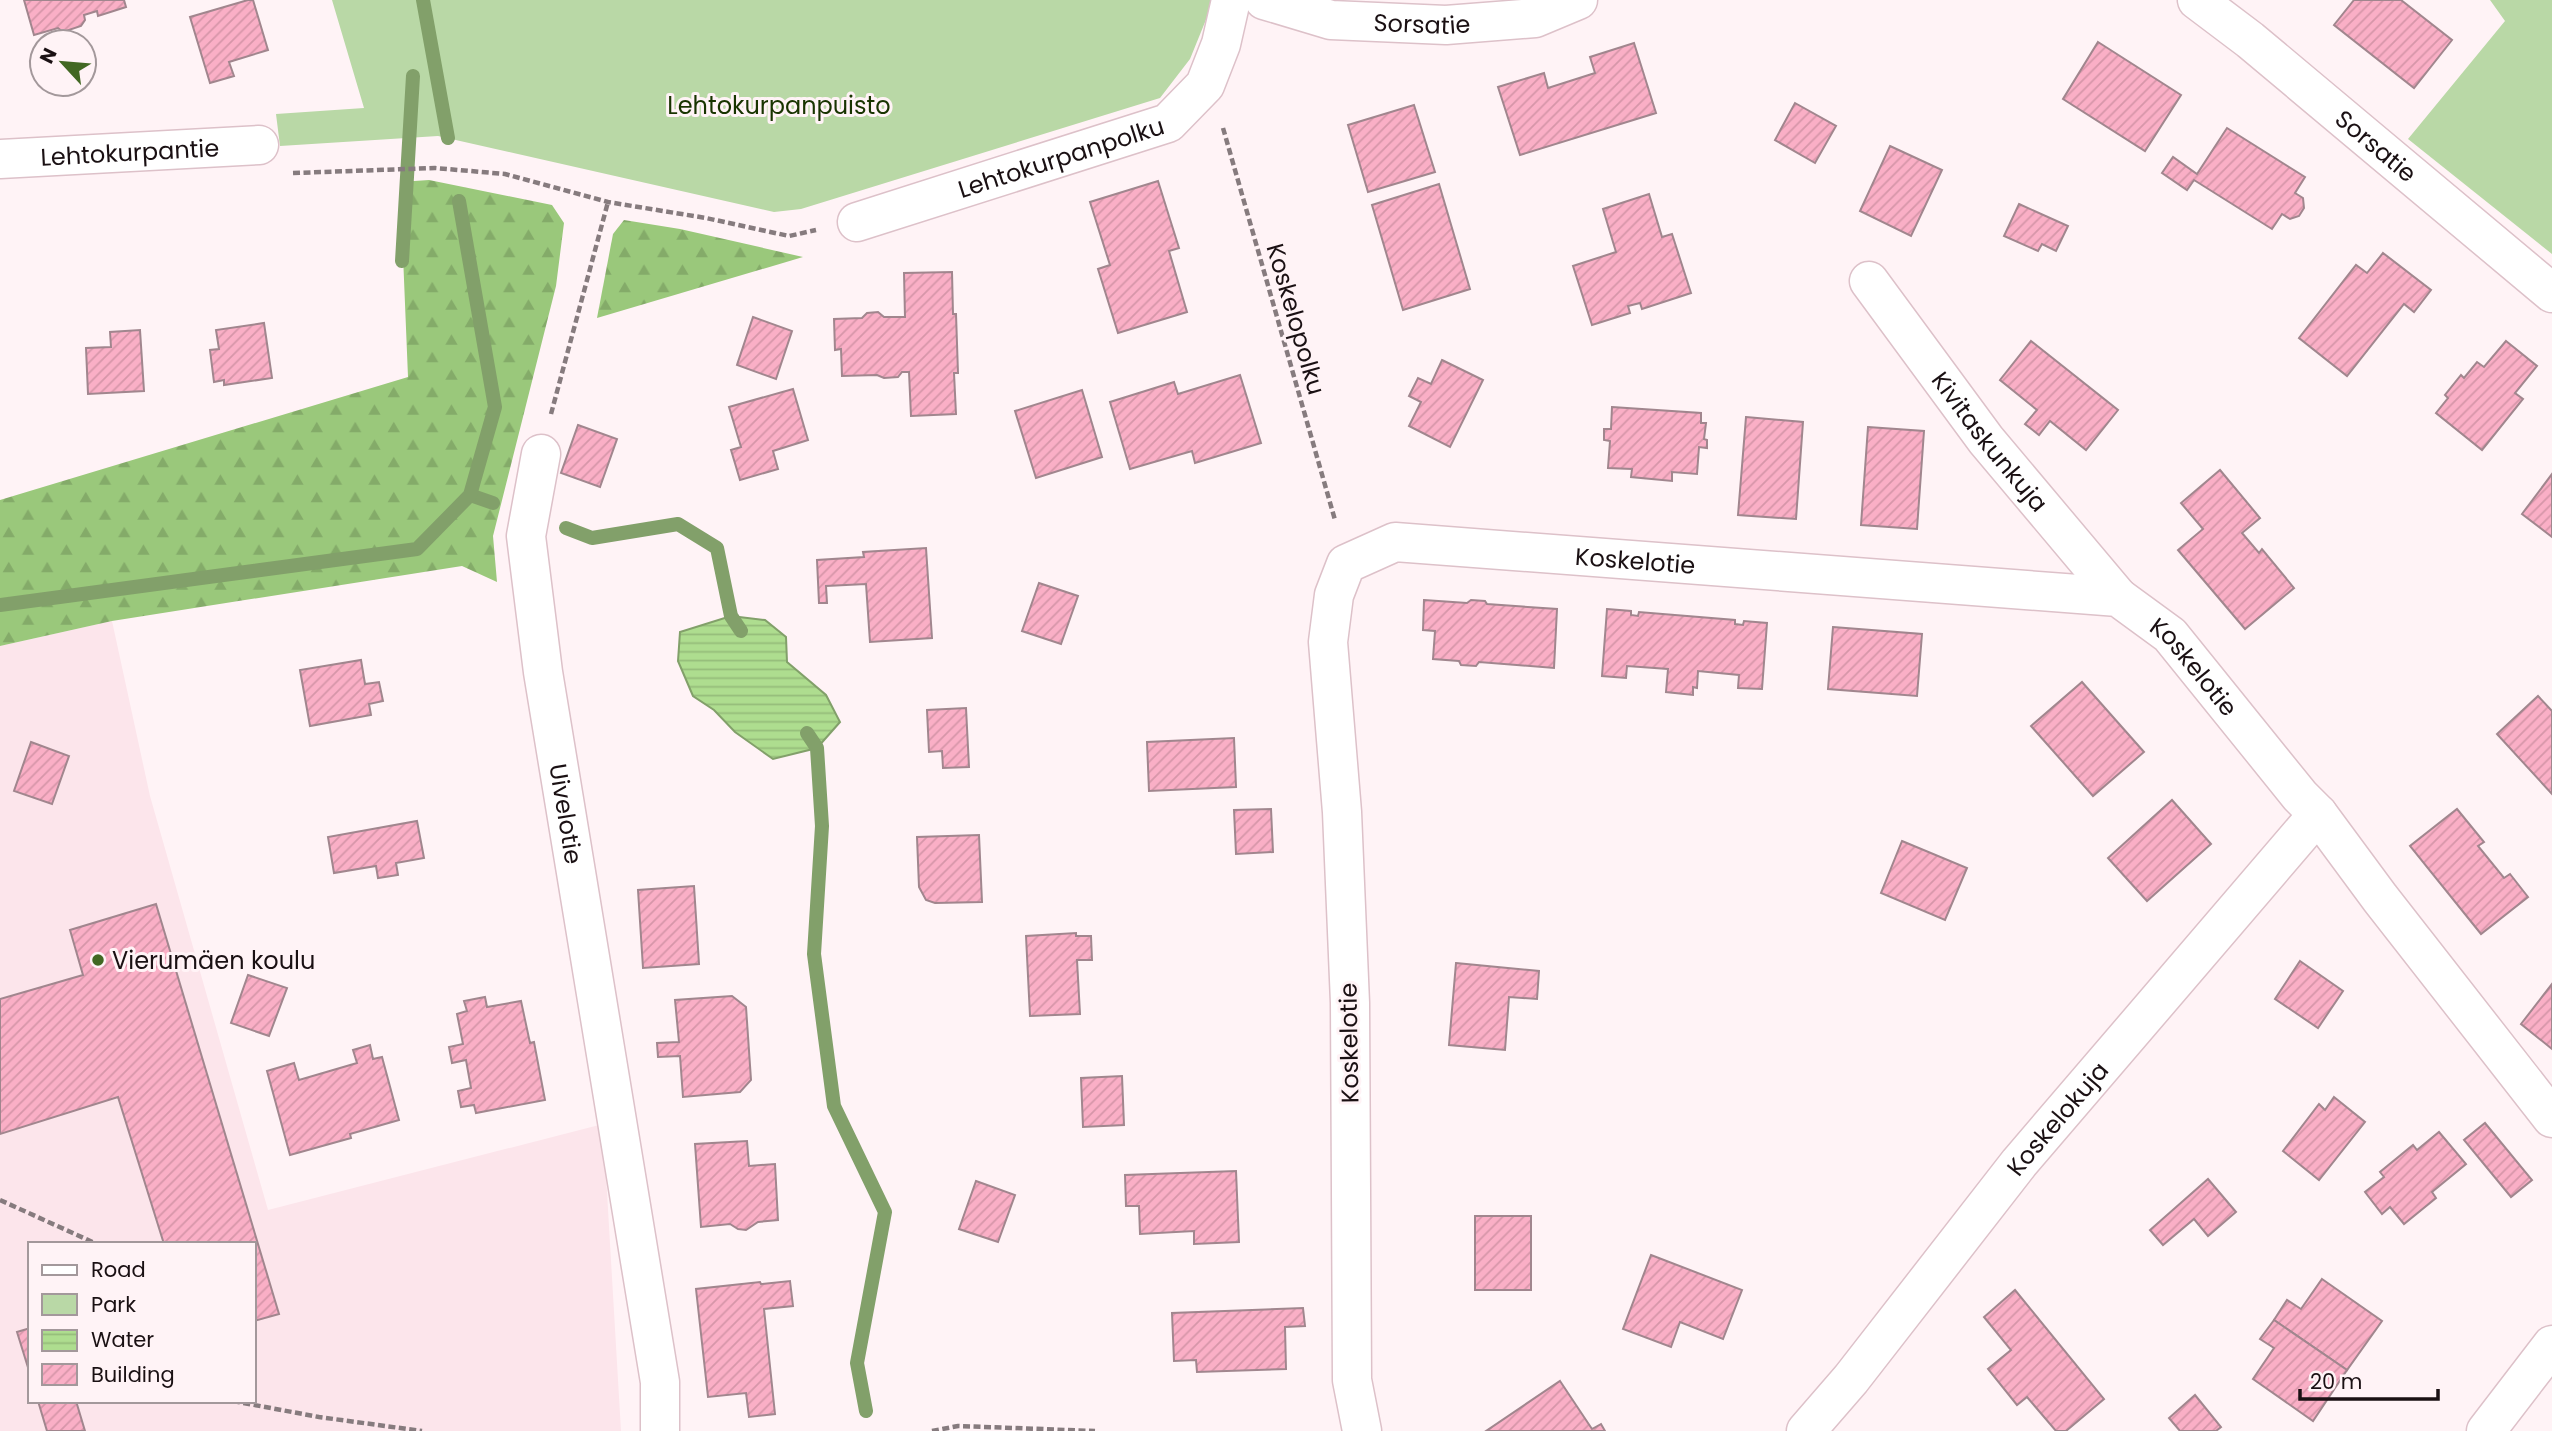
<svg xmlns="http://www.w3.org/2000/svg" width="2552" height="1431" viewBox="0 0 2552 1431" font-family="Poppins,sans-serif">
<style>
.built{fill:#fce5eb;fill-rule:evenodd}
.forest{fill:url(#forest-firs)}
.park{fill:#b9d8a6}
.water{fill:url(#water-rules);stroke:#82a06a;stroke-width:2}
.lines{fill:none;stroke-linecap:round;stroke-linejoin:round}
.stream{stroke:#82a06a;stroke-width:14}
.building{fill:url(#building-hatch);stroke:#a1868e;stroke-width:2}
.minor-casing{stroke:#ddc1c9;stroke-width:41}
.secondary-casing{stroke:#ddc1c9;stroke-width:41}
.path{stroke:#867b7e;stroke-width:4.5;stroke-dasharray:7 3.5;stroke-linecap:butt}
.minor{stroke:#fff;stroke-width:38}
.secondary{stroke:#fff;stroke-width:38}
.poi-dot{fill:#426823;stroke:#fff3f6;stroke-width:2.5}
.labels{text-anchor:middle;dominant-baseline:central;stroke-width:6;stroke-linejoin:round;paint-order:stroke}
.street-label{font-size:24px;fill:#1a1013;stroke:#fff3f6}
.park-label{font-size:24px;fill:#183400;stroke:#fff3f6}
.poi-label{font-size:24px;fill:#1a1013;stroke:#fff3f6;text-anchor:start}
</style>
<defs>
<pattern id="forest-firs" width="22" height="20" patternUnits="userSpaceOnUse" patternTransform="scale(1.75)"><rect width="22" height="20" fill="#9ac87b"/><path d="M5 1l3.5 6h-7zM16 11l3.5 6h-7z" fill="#84ab69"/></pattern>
<pattern id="water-rules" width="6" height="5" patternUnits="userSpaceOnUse" patternTransform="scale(1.75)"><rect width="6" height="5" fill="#aedd8f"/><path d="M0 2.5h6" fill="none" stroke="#95bd7a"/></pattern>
<pattern id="building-hatch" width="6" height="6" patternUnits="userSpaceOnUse" patternTransform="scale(1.75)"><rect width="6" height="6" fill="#faafc6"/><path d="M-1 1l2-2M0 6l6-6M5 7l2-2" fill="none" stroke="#d696a9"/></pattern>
</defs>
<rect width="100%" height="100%" fill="#fff3f6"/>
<path class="built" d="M112 621 150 796 268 1210 603 1124 621 1431H0V646ZM30 1244H254V1401H30Z"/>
<g class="forest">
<path d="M429 180 552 205 564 223 556 286 493 536 497 582 462 566 112 621 0 646V500L408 377 400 182Z"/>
<path d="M624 220 680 229 803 257 597 318 613 234Z"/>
</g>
<g class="park">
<path d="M332 0H1214L1190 59 1160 98 801 209 774 212 438 136 280 146 276 114 364 108Z"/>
<path d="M2490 0H2552V254L2408 139 2505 21Z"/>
</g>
<path class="water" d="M731 616 765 620 786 637 787 662 826 695 840 722 817 748 773 759 735 732 714 710 693 696 678 661 680 632Z"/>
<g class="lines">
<g class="stream">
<path d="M423 0 448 138"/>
<path d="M402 261 413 76"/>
<path d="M470 495 493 503"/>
<path d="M566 528 592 538 678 524 717 548 731 616 741 631"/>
<path d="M0 605 417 549 470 495 495 407 459 201"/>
<path d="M807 733 817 748 822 826 814 954 834 1106 885 1212 857 1363 866 1411"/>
</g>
</g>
<g class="building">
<path d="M24 0H124L126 7 98 16 97 11 84 15 85 20 81 26 63 32 58 28 34 35Z"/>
<path d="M248 0H253L268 50 229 62 234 76 210 83 190 17Z"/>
<path d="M2354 0H2401L2452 40 2414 88 2334 25Z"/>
<path d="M2098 42 2181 95 2145 151 2063 99Z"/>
<path d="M1634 43 1656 113 1520 155 1498 87 1544 73 1548 88 1595 73 1590 57Z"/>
<path d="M1795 103 1836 126 1815 163 1775 140Z"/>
<path d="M1414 105 1435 172 1368 192 1348 125Z"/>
<path d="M2227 128 2305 177 2295 193 2303 198 2304 208 2299 216 2290 219 2282 214 2272 229 2194 180 2187 190 2162 173 2173 157 2197 174Z"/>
<path d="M1890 146 1942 170 1911 236 1860 211Z"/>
<path d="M1158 181 1179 248 1169 251 1187 312 1118 333 1098 269 1110 265 1090 202Z"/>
<path d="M1439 184 1470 289 1403 310 1372 205Z"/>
<path d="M1649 194 1662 237 1672 234 1691 293 1642 309 1640 303 1628 306 1630 313 1592 325 1573 266 1616 252 1603 209Z"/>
<path d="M2019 204 2068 226 2056 251 2042 244 2038 251 2004 236Z"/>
<path d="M2383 253 2431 290 2414 312 2404 304 2347 376 2299 338 2356 265 2367 273Z"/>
<path d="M952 272 953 314H956L958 373H954L956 414 911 416 909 372H902L898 377 884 378 877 375 842 376 841 349 835 350 834 319 862 318 867 313 878 312 884 317H905L904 273Z"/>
<path d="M753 317 792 331 776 379 737 365Z"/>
<path d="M264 323 272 378 224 385V380L214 382 210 350 219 349 216 330Z"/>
<path d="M140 330 144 391 88 394 86 348 111 347 110 332Z"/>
<path d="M2031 341 2118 410 2086 450 2050 421 2039 435 2025 424 2037 410 2000 380Z"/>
<path d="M2506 341 2537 366 2515 393 2523 399 2482 450 2436 413 2448 398 2445 395 2461 375 2464 378 2477 362 2484 367Z"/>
<path d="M1442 360 1483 380 1450 447 1409 426 1421 402 1409 396 1418 378 1431 384Z"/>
<path d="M1240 375 1261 443 1195 463 1192 451 1130 469 1110 402 1174 382 1178 394Z"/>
<path d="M793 389 808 440 773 451 778 469 740 480 731 450 741 447 729 407Z"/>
<path d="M1082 390 1102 457 1036 478 1015 411Z"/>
<path d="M1612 407 1701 413V423H1706L1704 439 1707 440V448L1699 447 1697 474 1672 472V481L1631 477 1632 469 1608 468 1610 441 1604 440V429H1611Z"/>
<path d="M1746 417 1803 422 1796 519 1738 515Z"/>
<path d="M578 425 617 439 600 487 561 473Z"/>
<path d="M1868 427 1924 431 1917 529 1861 525Z"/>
<path d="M2220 470 2260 518 2242 533 2259 553 2262 549 2294 588 2245 629 2178 550 2203 529 2181 503Z"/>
<path d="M2552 474V537L2522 514Z"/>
<path d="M926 548 932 638 870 642 866 584 826 586 827 603H819L817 560 864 557 863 552Z"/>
<path d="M1039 583 1078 596 1061 644 1022 631Z"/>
<path d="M1424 600 1467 603 1471 600 1485 601 1487 604 1557 609 1554 668 1479 662 1476 666 1461 665 1459 661 1433 659 1435 631 1423 630Z"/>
<path d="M1607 609 1631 611V615L1638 616 1639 612 1735 620V624L1743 625 1744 621 1767 623 1762 689 1738 688 1739 675 1698 671 1697 688 1693 687V695L1666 692 1668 669 1627 666 1626 678 1602 676Z"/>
<path d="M1833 627 1922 634 1917 696 1828 689Z"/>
<path d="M361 660 365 684 379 682 383 701 369 704 371 715 310 726 300 670Z"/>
<path d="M2082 682 2144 752 2093 796 2031 726Z"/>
<path d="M2538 696 2552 711V794L2497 734Z"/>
<path d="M966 708 969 767 943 768 942 751 929 752 927 710Z"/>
<path d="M1234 738 1236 787 1149 791 1147 742Z"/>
<path d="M31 742 69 756 52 804 14 791Z"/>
<path d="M2172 800 2211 844 2147 901 2108 858Z"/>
<path d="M1271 809 1273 852 1236 854 1234 810Z"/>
<path d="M2457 809 2484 842 2478 846 2504 878 2510 874 2528 897 2481 934 2410 846Z"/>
<path d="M417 821 424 858 396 863 398 875 378 878 376 866 334 873 328 837Z"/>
<path d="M979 835 982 902 935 903 926 900 919 887 917 837Z"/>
<path d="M1902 841 1967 868 1945 920 1881 893Z"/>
<path d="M694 886 699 964 643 968 638 890Z"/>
<path d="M156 904 279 1314 254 1321V1244H164L118 1097 0 1134V999L83 975 70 930Z"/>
<path d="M1076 933V936H1091L1092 960H1077L1080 1014 1030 1016 1026 936Z"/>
<path d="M2300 961 2343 991 2318 1028 2275 999Z"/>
<path d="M1456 963 1539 971 1537 999 1509 997 1505 1050 1449 1045Z"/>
<path d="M248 975 287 988 269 1036 231 1023Z"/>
<path d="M2552 984V1049L2521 1024Z"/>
<path d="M732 996 746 1007 751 1080 740 1092 683 1097 680 1056 658 1057 657 1043 679 1042 675 1000Z"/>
<path d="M485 997 487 1007 521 1001 530 1043 534 1042 545 1100 476 1113 474 1105 461 1107 458 1091 471 1088 466 1060 452 1063 449 1047 463 1044 457 1014 467 1011 464 1001Z"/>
<path d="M370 1045 373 1059 382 1057 399 1120 350 1134 351 1138 290 1155 267 1071 294 1063 299 1080 357 1063 353 1050Z"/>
<path d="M1122 1076 1124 1125 1083 1127 1081 1078Z"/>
<path d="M2334 1097 2365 1122 2319 1180 2283 1151 2319 1104 2325 1110Z"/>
<path d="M2485 1123 2532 1180 2511 1197 2464 1140Z"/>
<path d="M2439 1132 2466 1164 2432 1192 2436 1198 2404 1224 2390 1207 2382 1214 2365 1192 2384 1177 2380 1172 2413 1145 2417 1150Z"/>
<path d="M747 1141 749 1166 775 1164 778 1220 758 1222 746 1230 738 1229 730 1224 701 1227 695 1144Z"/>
<path d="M1236 1171 1239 1242 1194 1244V1231L1140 1234 1139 1206H1126L1125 1175Z"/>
<path d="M2208 1179 2236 1212 2208 1236 2194 1219 2163 1245 2150 1230Z"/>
<path d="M976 1181 1015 1195 998 1242 959 1229Z"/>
<rect x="1475" y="1216" width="56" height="74"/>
<path d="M1651 1255 1742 1290 1723 1339 1680 1322 1671 1347 1623 1329Z"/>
<path d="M2322 1279 2382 1321 2347 1370 2274 1320 2287 1300 2301 1309Z"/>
<path d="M790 1281 793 1306 764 1309 775 1414 749 1417 746 1393 708 1397 696 1289 760 1282 761 1284Z"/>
<path d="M2015 1290 2104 1399 2066 1431H2056L2027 1397 2017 1405 1988 1369 2011 1350 1984 1317Z"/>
<path d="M1303 1308 1305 1326 1285 1327 1286 1369 1197 1372 1196 1360 1174 1361 1172 1313Z"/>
<path d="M2274 1320 2347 1370 2313 1421 2253 1379 2274 1348 2260 1339Z"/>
<path d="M30 1328V1374L17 1332Z"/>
<path d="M1560 1381 1592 1429 1601 1424 1605 1431H1486Z"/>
<path d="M2195 1395 2221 1427 2216 1431H2180L2169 1418Z"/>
<path d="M38 1401H76L85 1431H47Z"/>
</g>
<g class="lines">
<g class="minor-casing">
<g id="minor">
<path id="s1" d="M1264 0 1331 20 1446 25 1535 18 1578 0"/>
<path id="s2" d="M2197 0 2250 40 2552 293"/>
<path id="s3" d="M0 159 259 145"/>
<path id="s4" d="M857 222 1168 123 1205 85 1221 44 1231 0"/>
<path id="s5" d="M1869 281 1986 440 2118 597"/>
<path id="s6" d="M541 454 526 536 543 672 660 1382V1431"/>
<path id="s7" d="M1362 1431 1352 1380 1350 1003 1342 812 1328 642 1334 595 1346 564 1395 542 2118 597 2170 635 2300 796 2318 814 2380 898 2552 1118"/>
<path id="s8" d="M1806 1431 1851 1379 2019 1163 2318 814"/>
</g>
</g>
<g class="secondary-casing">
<path id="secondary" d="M2486 1431 2552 1345"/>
</g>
<g class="path">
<path d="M1223 128 1335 520"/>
<path d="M293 173 435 168 505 174 608 202 706 218 789 236 816 230"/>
<path d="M551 414 608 202"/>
<path d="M0 1200 97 1244"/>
<path d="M233 1401 319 1417 422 1431"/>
<path d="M932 1431 958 1426 1095 1431"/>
</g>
<use href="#minor" class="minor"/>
<use href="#secondary" class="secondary"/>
</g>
<circle class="poi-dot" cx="98" cy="960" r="7"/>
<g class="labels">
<g class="street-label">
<text stroke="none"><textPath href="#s1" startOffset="161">Sorsatie</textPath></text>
<text stroke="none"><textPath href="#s2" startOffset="231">Sorsatie</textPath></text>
<text stroke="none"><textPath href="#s3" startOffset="130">Lehtokurpantie</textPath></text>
<text stroke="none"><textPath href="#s4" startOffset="214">Lehtokurpanpolku</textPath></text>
<text transform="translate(1296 319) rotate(74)">Koskelopolku</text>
<text stroke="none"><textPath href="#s5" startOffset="201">Kivitaskunkuja</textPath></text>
<text stroke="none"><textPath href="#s7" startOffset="1166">Koskelotie</textPath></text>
<text stroke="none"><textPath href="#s7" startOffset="1754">Koskelotie</textPath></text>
<text stroke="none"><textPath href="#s6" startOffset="364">Uivelotie</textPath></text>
<text transform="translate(1349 1043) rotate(-91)">Koskelotie</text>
<text stroke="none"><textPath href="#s8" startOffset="401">Koskelokuja</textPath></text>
</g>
<g class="park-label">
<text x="779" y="105">Lehtokurpanpuisto</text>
</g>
<g class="poi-label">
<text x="112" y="960">Vierumäen koulu</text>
</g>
</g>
<rect x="28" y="1242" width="228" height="161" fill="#fff3f6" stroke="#a3989b" stroke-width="2"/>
<rect x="42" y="1265" width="35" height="10" fill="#ffffff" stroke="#a3989b" stroke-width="2"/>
<text x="91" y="1277" font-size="21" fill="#1a1013">Road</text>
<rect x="42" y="1294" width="35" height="21" fill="#b9d8a6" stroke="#a3989b" stroke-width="2"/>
<text x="91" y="1312" font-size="21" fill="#1a1013">Park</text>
<rect x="42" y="1330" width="35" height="21" fill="url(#water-rules)" stroke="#a3989b" stroke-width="2"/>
<text x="91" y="1347" font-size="21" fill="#1a1013">Water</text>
<rect x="42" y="1364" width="35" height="21" fill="url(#building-hatch)" stroke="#a3989b" stroke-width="2"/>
<text x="91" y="1382" font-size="21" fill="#1a1013">Building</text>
<g transform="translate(63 63) rotate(296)"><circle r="33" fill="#fff3f6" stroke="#a3989b" stroke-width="2"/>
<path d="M0-5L12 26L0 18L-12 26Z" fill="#426823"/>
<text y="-10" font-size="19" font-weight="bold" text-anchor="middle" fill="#1a1013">N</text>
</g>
<path d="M2300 1389v10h138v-10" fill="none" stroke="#1a1013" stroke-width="3.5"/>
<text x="2310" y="1389" font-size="21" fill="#1a1013" stroke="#fff3f6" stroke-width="5" paint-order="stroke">20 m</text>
</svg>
